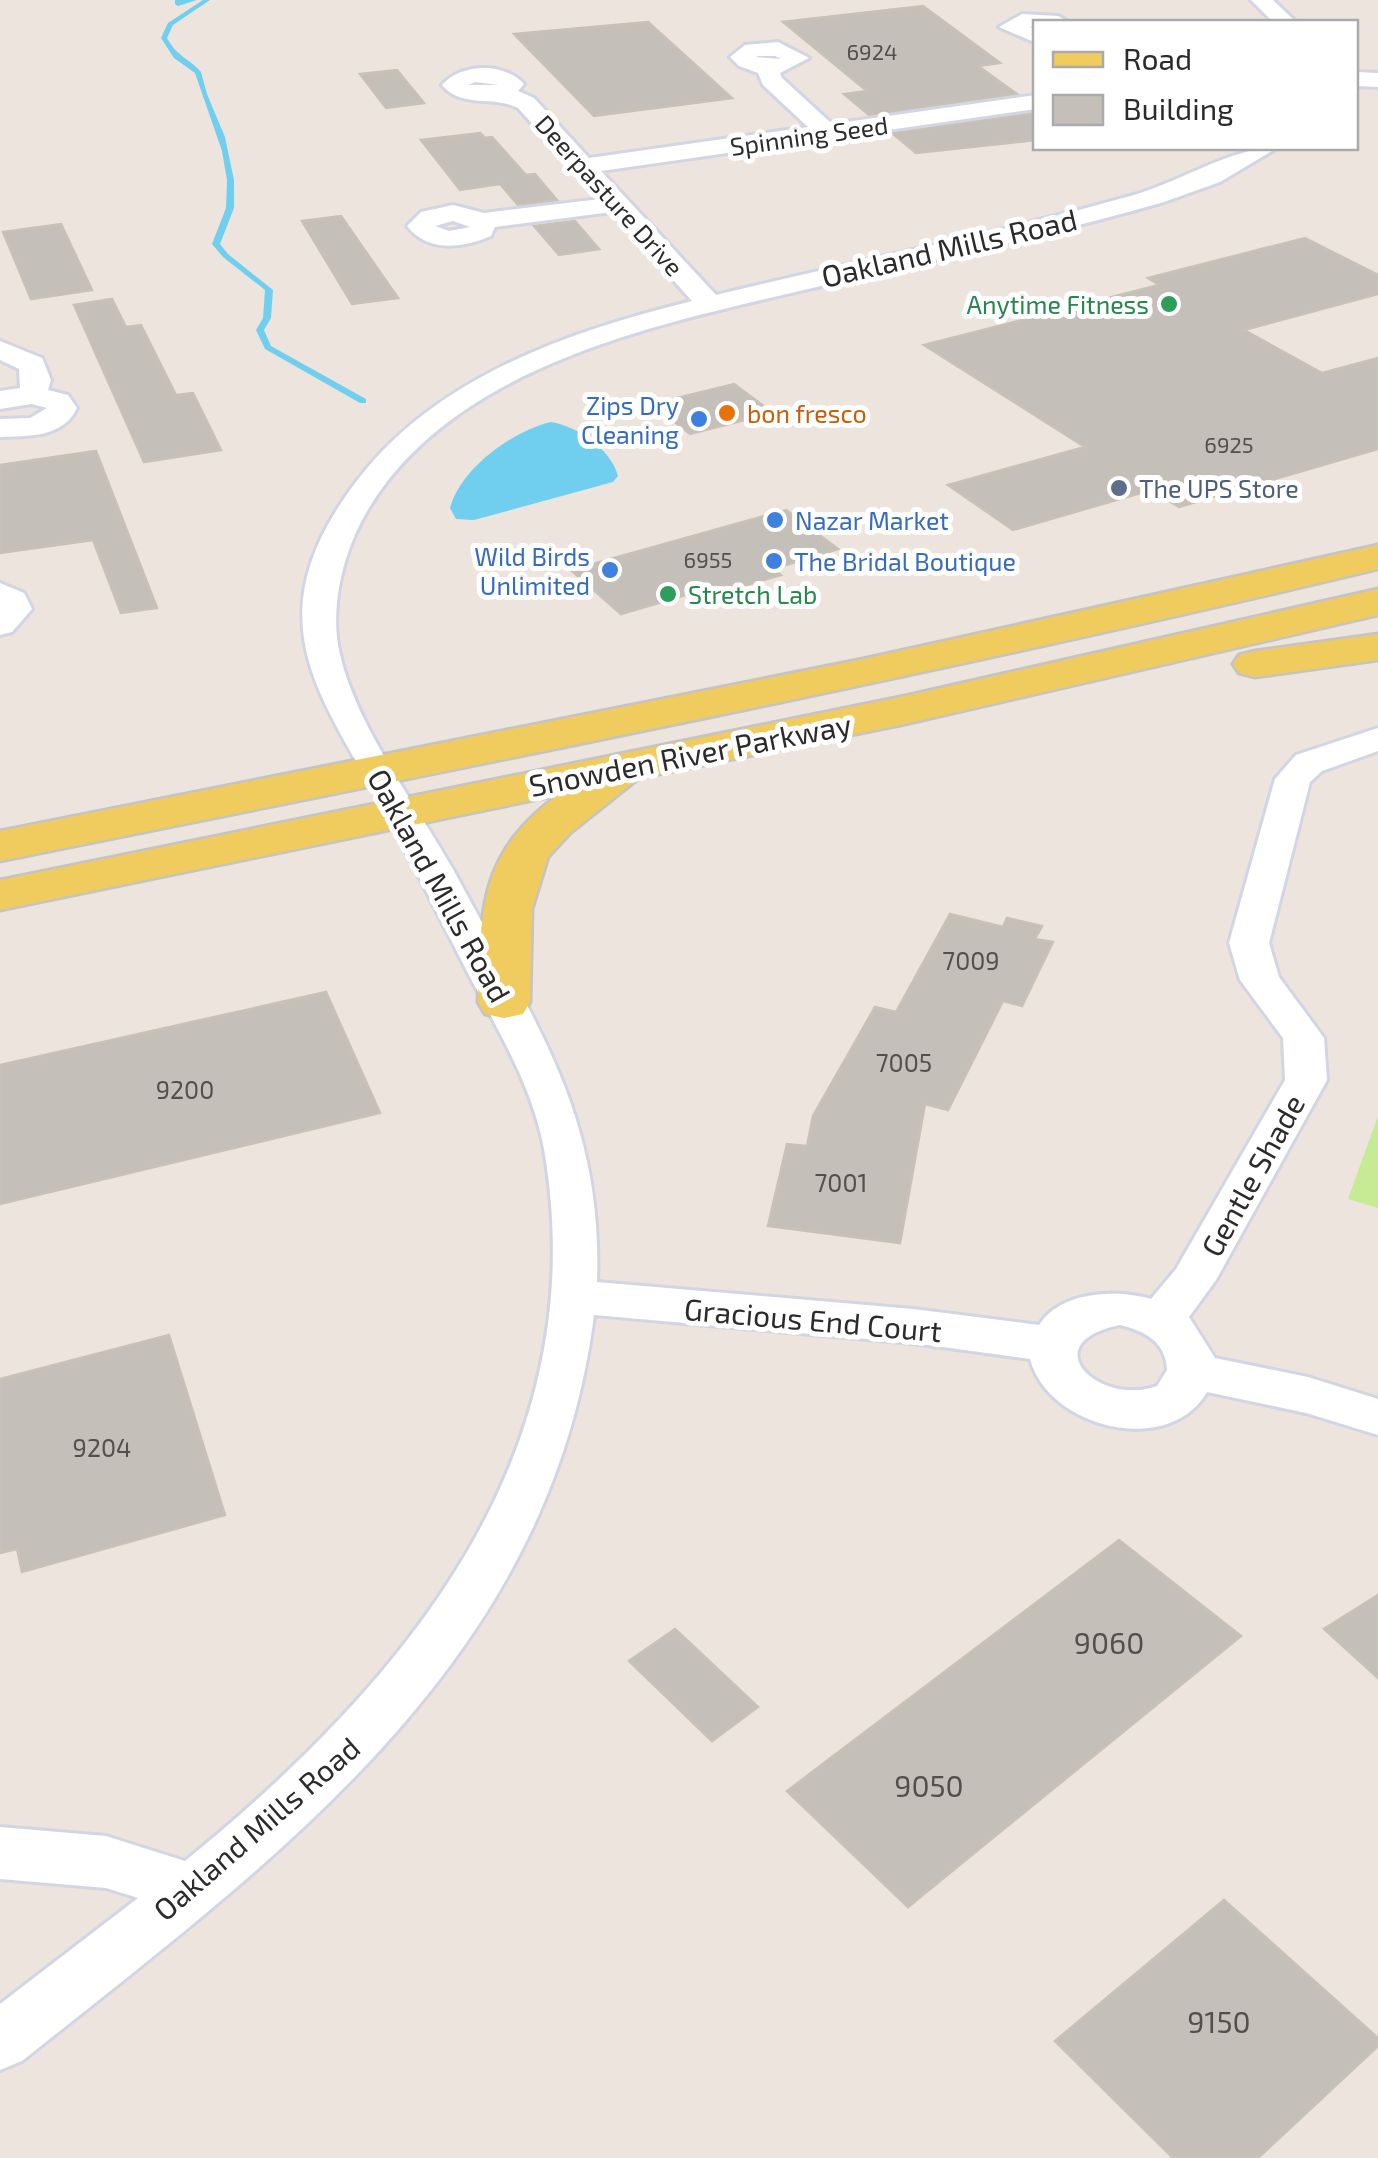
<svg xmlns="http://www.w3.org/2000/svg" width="1378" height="2158" viewBox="0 0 1378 2158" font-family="'Exo 2',sans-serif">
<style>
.pitch{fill:#c7ea95}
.water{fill:#70cfee}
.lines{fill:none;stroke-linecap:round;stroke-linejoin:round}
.stream{fill:#70cfee;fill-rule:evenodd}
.building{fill:#c5bfb9;stroke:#c8c1b6;stroke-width:2.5}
.minor-casing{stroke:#d2d5e3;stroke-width:6}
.major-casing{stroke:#c4c4c4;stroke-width:5}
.minor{fill:#fff;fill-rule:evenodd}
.major{fill:#f0cc5e;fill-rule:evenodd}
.leisure-dot{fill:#2e9e5b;stroke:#fff;stroke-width:4}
.food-dot{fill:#e8710a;stroke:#fff;stroke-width:4}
.shop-dot{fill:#3f7fe0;stroke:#fff;stroke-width:4}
.service-dot{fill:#5c6f8a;stroke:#fff;stroke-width:4}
.labels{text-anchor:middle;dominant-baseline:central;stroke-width:10;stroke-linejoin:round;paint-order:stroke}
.far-number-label{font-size:22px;fill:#52504e}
.far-street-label{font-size:25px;fill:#2b2b2b;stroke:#fff}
.far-leisure-label{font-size:25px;fill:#27864d;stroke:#fff;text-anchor:end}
.far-shop-label{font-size:25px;fill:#366cbe;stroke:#fff;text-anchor:end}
.far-food-label{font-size:25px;fill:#c56008;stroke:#fff;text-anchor:start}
.far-service-label{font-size:25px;fill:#4e5e75;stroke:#fff;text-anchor:start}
.number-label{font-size:25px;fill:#52504e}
.street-label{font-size:30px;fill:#2b2b2b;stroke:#fff}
.near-number-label{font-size:30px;fill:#52504e}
</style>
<rect width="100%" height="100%" fill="#ede5dd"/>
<path class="pitch" d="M1378 1116V1208L1348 1199Z"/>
<path class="water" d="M551 422C578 427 610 448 618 476L613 482 474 520 456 519 450 508C460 469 512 431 551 422Z"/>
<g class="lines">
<g class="stream">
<path d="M175 0H197L178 6 175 4Z"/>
<path d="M203 0H210L173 25 167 38C178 58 188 57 201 72L207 94 225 137 234 180V208L220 244 228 254 273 290 271 318 264 330 271 346 366 399V403H360L265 349 256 330 263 318 265 290 223 257 212 244 226 208 227 180 222 151 195 73 174 58 161 38 168 23Z"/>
</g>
</g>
<g class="building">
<path d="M923 6 1000 63 978 66 1017 94 869 115 844 94 867 91 783 22Z"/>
<path d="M648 22 732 98 594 116 514 34Z"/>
<path d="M397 70 424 103 386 108 360 74Z"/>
<path d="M1036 113V140L916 153 892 133Z"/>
<path d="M480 133 485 138 492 137 526 175 535 174 557 200 518 205 500 184 460 190 421 140Z"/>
<path d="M341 216 398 298 352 304 302 221Z"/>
<path d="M575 221 599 249 559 255 534 226Z"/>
<path d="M61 224 92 290 31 299 3 232Z"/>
<path d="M1305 238 1378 275V294L1244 330 1322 373 1378 358V449L1179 507 1151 490 1013 530 948 485 1085 447 924 345 1159 285 1148 278Z"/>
<path d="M112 299 126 327 141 325 176 395 193 393 221 450 144 462 74 305Z"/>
<path d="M734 384 773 413 690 434 652 404Z"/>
<path d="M96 451 157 608 121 613 93 540 0 553V465Z"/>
<path d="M786 510 838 549 773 569 781 575 699 599 692 593 621 614 571 570Z"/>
<path d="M950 914 1003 927 1007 918 1042 926 1035 939 1053 942 1022 1006 1003 1001 948 1110 925 1104 900 1243 768 1226 787 1144 807 1146 813 1116 875 1007 896 1012Z"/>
<path d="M326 992 380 1113 0 1204V1065Z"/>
<path d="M169 1335 225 1515 22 1572 17 1549 0 1553V1379Z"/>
<path d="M1119 1540 1241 1636 908 1907 787 1791Z"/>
<path d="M1378 1595V1678L1324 1629Z"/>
<path d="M675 1629 758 1707 712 1741 629 1661Z"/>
<path d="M1224 1900 1378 2038V2046L1258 2158H1173L1055 2041Z"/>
</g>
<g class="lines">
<g class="minor-casing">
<g id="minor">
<path d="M1251 0H1273L1296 22H1273Z"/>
<path d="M1022 14 1058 16 1069 22 1029 27 1036 29V43L999 27Z"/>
<path d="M778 42 809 58 780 73 782 78 832 124 1036 95V109L601 171 716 295C855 261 996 234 1134 195 1177 183 1238 145 1277 148L1220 182 1164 202C1057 233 947 256 838 282 676 321 447 359 361 522 343 557 333 599 337 638 347 717 422 811 460 882 535 1023 603 1116 597 1282L913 1309 1039 1325C1061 1291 1116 1289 1151 1299L1176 1269 1285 1080 1283 1038 1240 980 1229 943 1275 779 1296 755 1378 728V751L1322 771 1310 782 1269 943 1279 977 1324 1038 1327 1080 1216 1280 1189 1317 1215 1358 1308 1377 1378 1399V1435L1306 1413 1207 1392C1169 1458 1048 1428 1030 1359L913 1343 594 1315C550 1664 276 1858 22 2061L0 2070V2004L138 1898 106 1888 0 1879V1827L106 1836 185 1861C405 1682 597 1454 544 1149 533 1088 499 1032 470 977 443 925 417 871 389 819 322 696 252 623 353 486 432 378 567 332 692 301L612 212 495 227 491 236C463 248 428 253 407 226L421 212 453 205 484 213 600 199 518 108C493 95 462 109 442 85 461 63 504 62 524 84L518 91 534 98 589 158 808 127 763 85 758 73 739 66 730 57 745 45ZM775 56 781 59 756 57 758 56ZM475 82 499 85H468ZM453 221 470 227 449 231 435 226ZM1120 1325C1145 1331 1166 1342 1167 1370L1157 1386C1099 1407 1032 1343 1120 1325Z"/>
<path d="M1356 72 1378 73V87L1356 86Z"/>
<path d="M0 341 42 358 51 380 48 390 68 395 77 408C63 438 28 436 0 437V419L30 418 47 408 32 404 0 409V391L20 388 19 369 0 360Z"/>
<path d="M0 583 24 593 32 609 12 632 0 635Z"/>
</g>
</g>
<g class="major-casing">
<g id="major">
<path d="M1378 545V569C921 678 460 768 0 861V831L863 659Z"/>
<path d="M1378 589V615L905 724 639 778 570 833 548 857 532 909 530 1002 523 1014 504 1018 485 1014 478 1002C481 910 478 854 558 795L0 910V880L905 696Z"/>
<path d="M1378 634V660L1255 677 1239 673 1233 664 1239 655 1255 651Z"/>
</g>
</g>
<use href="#minor" class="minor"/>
<use href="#major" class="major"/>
</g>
<g class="leisure-dot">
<circle cx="1169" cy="304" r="10"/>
<circle cx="668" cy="594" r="10"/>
</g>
<circle class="food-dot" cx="727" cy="413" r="10"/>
<g class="shop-dot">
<circle cx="699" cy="419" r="10"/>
<circle cx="775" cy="520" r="10"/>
<circle cx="774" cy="561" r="10"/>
<circle cx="610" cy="570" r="10"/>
</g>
<circle class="service-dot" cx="1119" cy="488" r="10"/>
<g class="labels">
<g class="far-number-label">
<text x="872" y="51">6924</text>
<text x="1229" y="444">6925</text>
<text x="708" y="559">6955</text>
</g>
<g class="far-street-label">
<text transform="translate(809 135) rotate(-8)">Spinning Seed</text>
<text transform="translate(610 195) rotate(48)">Deerpasture Drive</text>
</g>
<g class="far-leisure-label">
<text x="1149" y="304">Anytime Fitness</text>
<text x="688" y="594" text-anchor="start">Stretch Lab</text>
</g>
<g class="far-shop-label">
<text x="679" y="405">Zips Dry<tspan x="679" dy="29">Cleaning</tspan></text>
<text x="795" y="520" text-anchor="start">Nazar Market</text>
<text x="590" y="556">Wild Birds<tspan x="590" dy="29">Unlimited</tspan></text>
<text x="794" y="561" text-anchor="start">The Bridal Boutique</text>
</g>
<g class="far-food-label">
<text x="747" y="413">bon fresco</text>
</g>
<g class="far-service-label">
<text x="1139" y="488">The UPS Store</text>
</g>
<g class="number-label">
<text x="971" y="960">7009</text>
<text x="904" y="1062">7005</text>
<text x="185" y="1089">9200</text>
<text x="841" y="1182">7001</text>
<text x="102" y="1447">9204</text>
</g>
<g class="street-label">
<text transform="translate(949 247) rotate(-13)">Oakland Mills Road</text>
<text transform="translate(690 754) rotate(-11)">Snowden River Parkway</text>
<text transform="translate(440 885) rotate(61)">Oakland Mills Road</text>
<text transform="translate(1252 1175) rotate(-61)">Gentle Shade</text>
<text transform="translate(813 1319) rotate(5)">Gracious End Court</text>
<text transform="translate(256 1828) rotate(-41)">Oakland Mills Road</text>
</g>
<g class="near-number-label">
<text x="1109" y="1642">9060</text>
<text x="929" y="1785">9050</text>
<text x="1219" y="2021">9150</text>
</g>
</g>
<rect x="1033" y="20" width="325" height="130" fill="#ffffff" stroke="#aaaaaa" stroke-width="2.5"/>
<rect x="1053" y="52" width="50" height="15" fill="#f0cc5e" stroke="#aaaaaa" stroke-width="2.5"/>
<text x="1123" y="70" font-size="30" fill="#2b2b2b">Road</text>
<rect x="1053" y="95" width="50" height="30" fill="#c5bfb9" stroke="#aaaaaa" stroke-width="2.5"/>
<text x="1123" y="120" font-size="30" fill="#2b2b2b">Building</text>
</svg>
